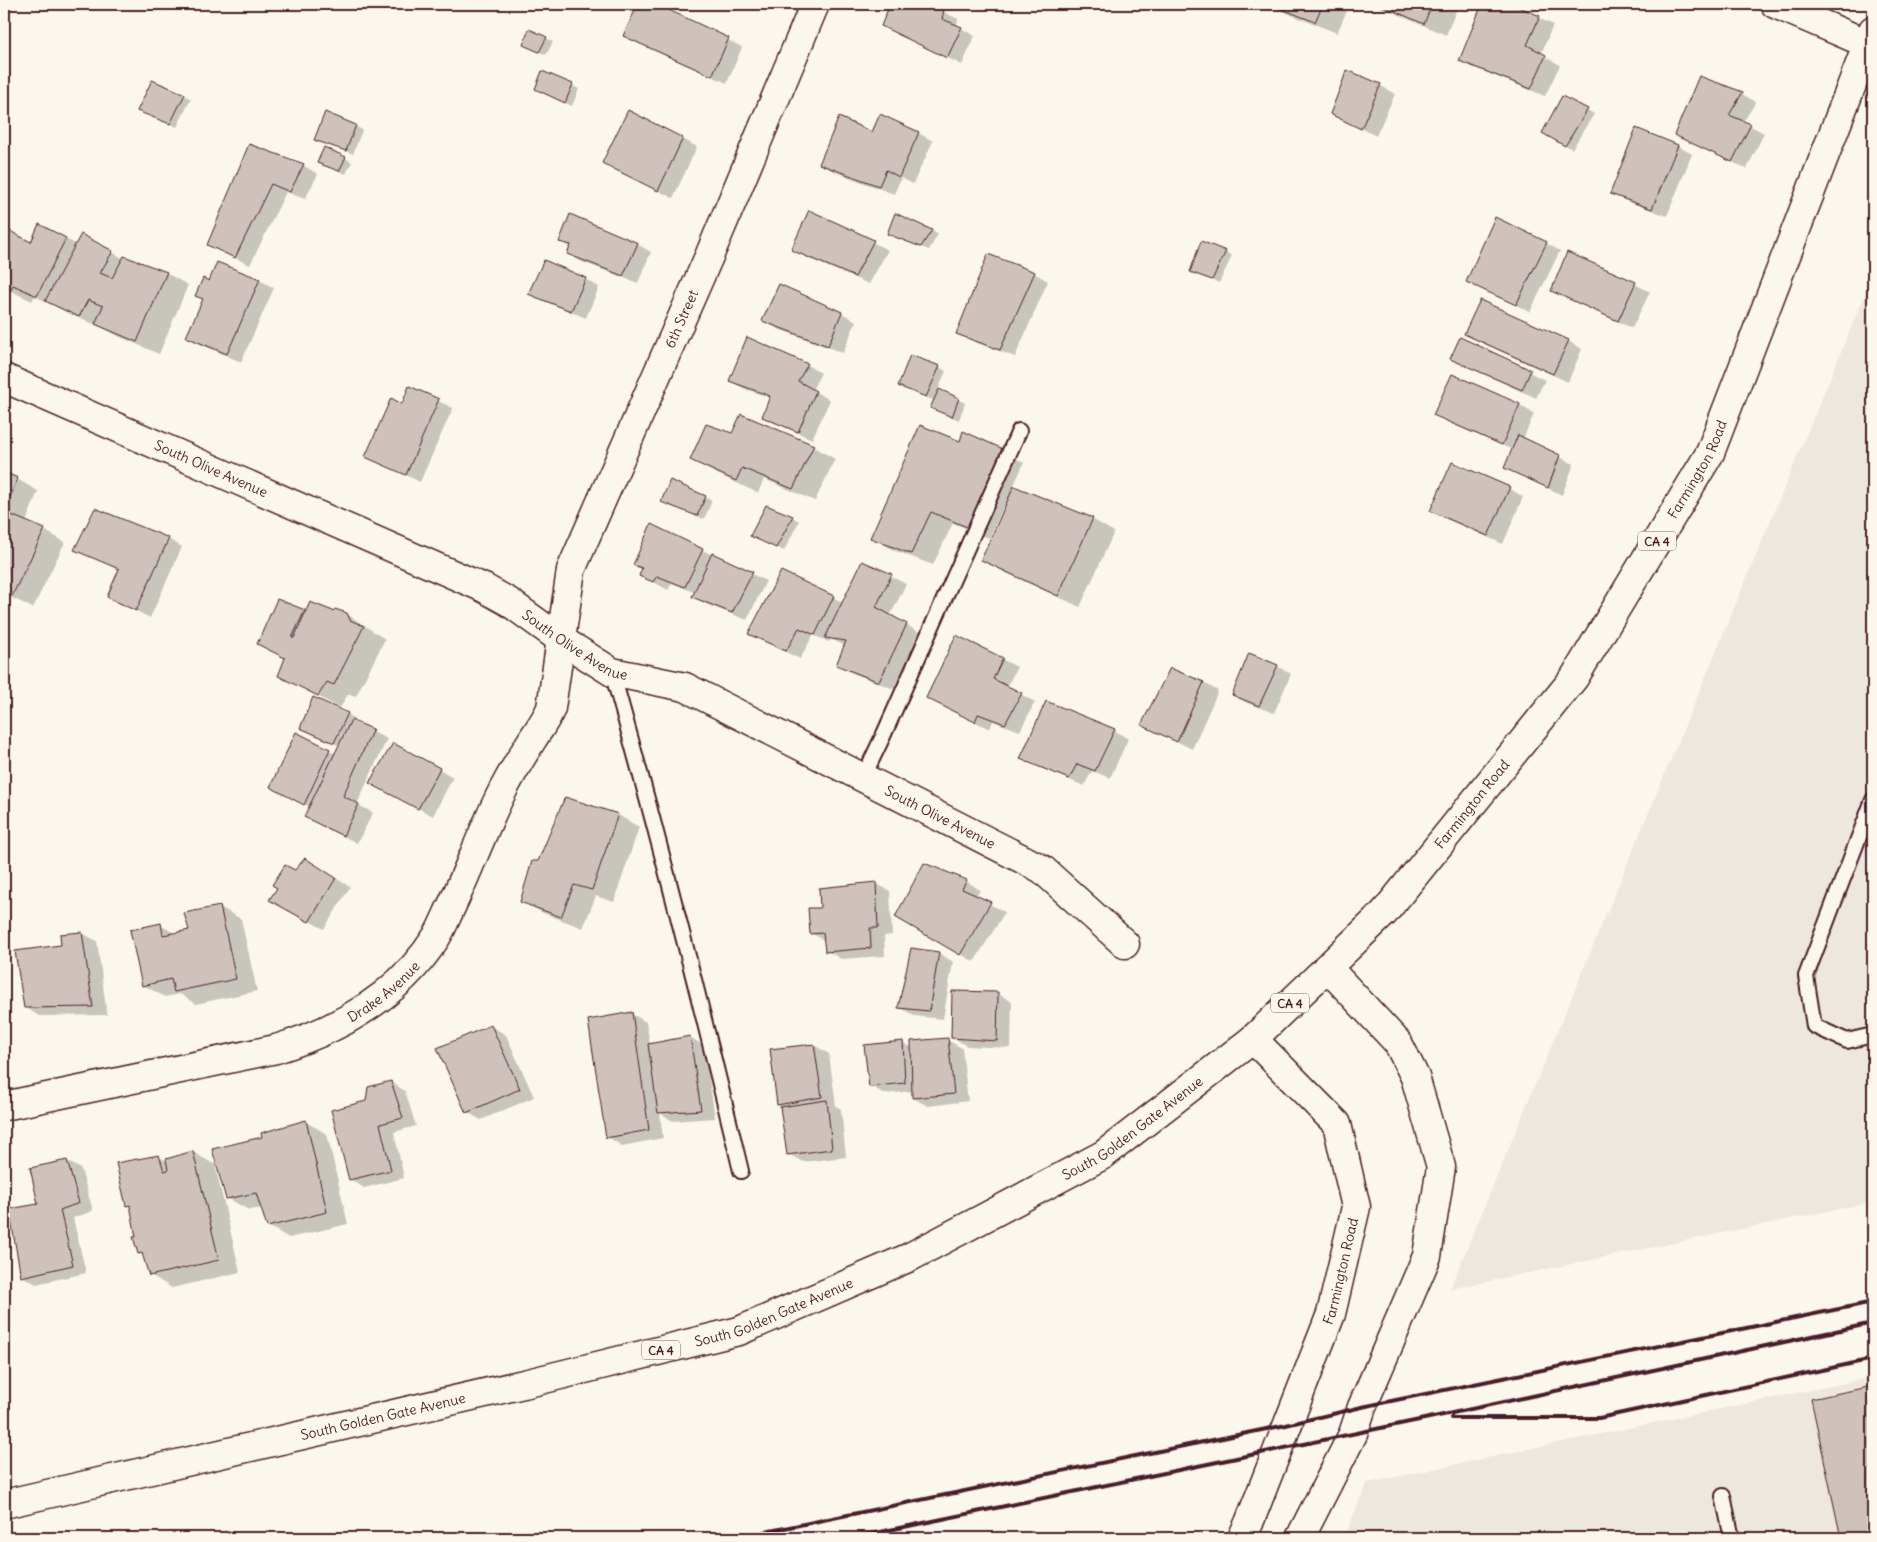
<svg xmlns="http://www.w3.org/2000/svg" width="1877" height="1542" viewBox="0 0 1877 1542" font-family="Delius,sans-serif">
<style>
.built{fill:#eee7de}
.shadow{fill:#0003}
.building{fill:#cfc2bc;stroke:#4a1f2b}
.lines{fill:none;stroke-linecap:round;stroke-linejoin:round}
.service-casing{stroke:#4a1f2b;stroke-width:18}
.minor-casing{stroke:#4a1f2b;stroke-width:31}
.secondary-casing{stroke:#4a1f2b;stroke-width:31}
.primary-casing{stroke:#4a1f2b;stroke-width:31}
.service{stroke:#fbf7ec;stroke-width:14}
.minor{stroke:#fbf7ec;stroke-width:28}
.secondary{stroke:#fbf7ec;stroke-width:28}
.primary{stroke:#fbf7ec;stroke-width:28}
.rail{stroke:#4a1f2b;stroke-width:4}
.labels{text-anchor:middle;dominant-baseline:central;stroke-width:4.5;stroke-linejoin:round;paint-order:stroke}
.shield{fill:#fbf7ec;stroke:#7f6065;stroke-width:1}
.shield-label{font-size:12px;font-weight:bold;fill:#4a1f2b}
.street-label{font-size:14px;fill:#4a1f2b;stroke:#fbf7ec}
</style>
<rect width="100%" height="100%" fill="#fbf7ec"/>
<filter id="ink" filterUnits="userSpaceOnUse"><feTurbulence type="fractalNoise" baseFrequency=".02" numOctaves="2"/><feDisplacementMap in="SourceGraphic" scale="10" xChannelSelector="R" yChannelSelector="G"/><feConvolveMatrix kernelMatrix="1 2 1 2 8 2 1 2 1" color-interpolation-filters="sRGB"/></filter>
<g filter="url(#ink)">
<g class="built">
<path d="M1873 275V1202L1450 1289Z"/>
<path d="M1873 1377V1538H1344L1367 1483Z"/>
</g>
<g class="shadow">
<path d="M561 4H571L570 7Z"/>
<path d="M639 4H653L742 47 727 83 639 44 625 36Z"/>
<path d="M892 4H927L958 19 957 26 975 36 962 65 883 26Z"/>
<path d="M1264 4H1350L1337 33Z"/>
<path d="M1374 4H1459L1446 35Z"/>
<path d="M1483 4H1509L1553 25 1541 54 1560 65 1545 96 1475 68 1460 60Z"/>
<path d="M546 38 553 42 546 55 531 48Z"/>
<path d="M1348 72 1381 86 1395 94 1376 136 1346 121Z"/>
<path d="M543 73 579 89 572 106 543 93Z"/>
<path d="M1700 78 1742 94 1756 102 1743 122 1764 133 1747 169 1690 142Z"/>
<path d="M184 95 191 99 177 127 146 114Z"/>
<path d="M1563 97 1594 114 1572 149 1543 133Z"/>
<path d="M355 126 362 130 353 154 315 140Z"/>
<path d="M1636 130 1678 146 1692 154 1667 216 1626 201 1611 193Z"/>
<path d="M873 133H918L933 141 913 184 901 178 894 194 835 172 820 164Z"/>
<path d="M683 139 697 147 673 198 604 163Z"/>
<path d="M250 146 304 166 318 174 305 199 286 192 250 265 208 245Z"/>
<path d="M345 158 352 162 346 174 318 163Z"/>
<path d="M810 212 888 250 869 284 807 258 792 250Z"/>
<path d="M40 225 77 245 112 252 124 259 166 273 188 285 159 354 118 336 101 327 68 313 35 296 32 301 11 291 6 299 4 298V229L31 243Z"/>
<path d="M932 231 938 234 929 250 895 237Z"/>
<path d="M560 241 637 244 651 252 638 283 582 262 568 254 571 247Z"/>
<path d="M1546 243 1560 251 1530 312 1468 281Z"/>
<path d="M1225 252 1232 256 1219 283 1191 272Z"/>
<path d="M1567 254 1635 284 1650 292 1632 328 1566 298 1552 290Z"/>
<path d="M218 264 260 280 274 288 241 362 202 345 188 337Z"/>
<path d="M1034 273 1048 281 1015 357 972 341 958 333Z"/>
<path d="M585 279 599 287 586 318 544 301 530 293Z"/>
<path d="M779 286 842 313 856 321 843 353 778 329 763 321Z"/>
<path d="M1466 334 1568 341 1582 349 1568 382 1480 342Z"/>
<path d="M1460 339 1545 380 1536 398 1466 366 1452 358Z"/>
<path d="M807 365 821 373 812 390 830 400 812 439 778 424 763 416 771 398 745 389 730 381Z"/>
<path d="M939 367 946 371 938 390 965 403 959 420 932 408 935 401 899 386Z"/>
<path d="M1453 376 1520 405 1534 414 1523 439 1574 464 1562 495 1506 468 1513 450 1449 423 1435 415Z"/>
<path d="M410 388 453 408 420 482 366 456 403 405Z"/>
<path d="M742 416 814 447 835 459 815 501 764 479 758 493 713 472 691 460 733 434Z"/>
<path d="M964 433 1003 450 1024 463 1013 487 1092 519 1114 532 1080 607 1004 572 983 560 1006 507 1004 506 989 538 953 523 933 565 893 550 872 537 961 442Z"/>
<path d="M4 474 17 479 38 491 26 522 44 530 65 542 33 608 4 594Z"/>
<path d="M1509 488 1523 497 1503 544 1446 519 1432 511Z"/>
<path d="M705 497 712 501 704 519 663 502Z"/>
<path d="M792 517 799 521 784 551 758 539Z"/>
<path d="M651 525 766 581 747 620 708 605 694 597 696 593 672 583 668 590 641 575 643 570 634 565Z"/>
<path d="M168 539 182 547 150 618 109 597 120 570 76 549Z"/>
<path d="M863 562 906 584 890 616 921 633 894 689 852 673 838 665 845 646 831 639 829 642 813 635 800 659 749 634 833 597 843 603Z"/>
<path d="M278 600 307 613 347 614 385 639 356 696 348 694 340 708 279 676 286 659 258 643Z"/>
<path d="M957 637 1017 667 1007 687 1035 702 1020 731 993 721 990 729 942 706Z"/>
<path d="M1277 666 1291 674 1274 713 1247 703 1233 695Z"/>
<path d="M1170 669 1204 683 1218 691 1192 749 1143 725Z"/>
<path d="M347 714 354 718 353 722 387 739 357 804 373 813 357 843 320 825 310 807 286 795 297 734 336 754 340 746 308 731Z"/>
<path d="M1114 730 1128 739 1110 778 1092 771 1084 786 1036 766 1021 758Z"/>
<path d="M439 769 453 777 433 816 385 791Z"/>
<path d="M618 815 639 827 614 902 596 896 583 928 543 913 521 901 539 862Z"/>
<path d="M320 868 350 887 324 929 285 908 296 872Z"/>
<path d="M966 881 980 890 976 897 1005 912 974 962 897 917Z"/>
<path d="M875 883 890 891 892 935 884 936 885 956 841 959 827 951 825 941 811 933 821 910Z"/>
<path d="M220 907 241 919 257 991 196 1004 180 994 165 997 143 985 160 925 176 934 191 931Z"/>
<path d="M82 933 97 941 107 1015 39 1016 25 1007 62 946 61 935Z"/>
<path d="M939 953 953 962 943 1019 914 1016 900 1007Z"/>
<path d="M997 993 1012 1002 1011 1048 967 1046 952 1037Z"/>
<path d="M632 1014 646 1022 650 1045 690 1037 704 1046 715 1118 673 1121 660 1113 663 1138 622 1146 608 1137Z"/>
<path d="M491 1026 506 1035 534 1097 481 1120 467 1112Z"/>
<path d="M947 1040 962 1048 968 1101 928 1106 913 1098V1091L885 1094 870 1086 902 1043 913 1048Z"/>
<path d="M814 1045 829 1054 836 1106 841 1109 846 1157 803 1162 788 1154 784 1108 778 1105Z"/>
<path d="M391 1082 405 1091 416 1126 394 1132 404 1178 364 1188 350 1179 367 1102Z"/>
<path d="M306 1122 327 1134 348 1224 289 1238 268 1226 262 1208 249 1210 227 1198 263 1138Z"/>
<path d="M193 1152 215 1165 240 1272 172 1288 150 1275 145 1256 139 1253 132 1208 127 1205 159 1157 168 1162 167 1159Z"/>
<path d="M67 1161 81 1169 93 1211 73 1218 86 1273 36 1284 22 1276 39 1205Z"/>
<path d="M1873 1387V1538H1842L1812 1400Z"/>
</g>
<g class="building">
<path d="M638 4H656L729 38 712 76 623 36Z"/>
<path d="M890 4H931L944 10 942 19 962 27 947 58 881 26Z"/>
<path d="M1269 4H1323L1315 22Z"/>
<path d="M1378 4H1432L1424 24Z"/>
<path d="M1482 4H1512L1540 16 1527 45 1546 55 1531 89 1459 61Z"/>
<path d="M529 29 547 37 539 52 523 45Z"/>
<path d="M1347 70 1381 84 1361 129 1330 114Z"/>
<path d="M542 71 573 84 565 103 535 89Z"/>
<path d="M1699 76 1743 92 1729 115 1751 124 1732 162 1674 135Z"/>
<path d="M152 80 185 94 170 124 137 111Z"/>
<path d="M1562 96 1588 109 1565 146 1542 133Z"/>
<path d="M628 110 683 138 658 191 602 163Z"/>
<path d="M325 112 356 125 346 151 314 140Z"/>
<path d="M880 114 919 132 899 177 886 170 879 186 819 164 839 117 872 132Z"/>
<path d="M1636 128 1678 145 1652 209 1610 194Z"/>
<path d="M249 144 304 164 290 192 271 184 235 258 207 245Z"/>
<path d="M324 147 346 157 339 171 317 163Z"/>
<path d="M809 210 874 240 855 277 791 250Z"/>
<path d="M895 213 932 230 921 247 887 234Z"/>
<path d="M570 214 638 243 623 276 567 254 571 245 559 242Z"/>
<path d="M1495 217 1547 242 1516 305 1466 282Z"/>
<path d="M39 224 66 238 37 296 13 285 11 290 4 286V228L31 242Z"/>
<path d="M81 234 113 251 100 273 112 278 124 256 167 272 137 342 95 324 103 306 88 300 79 317 45 301Z"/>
<path d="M1201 241 1226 251 1212 280 1190 272Z"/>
<path d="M1567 252 1636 282 1618 321 1551 291Z"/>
<path d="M988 254 1035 272 1000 350 956 334Z"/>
<path d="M544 260 586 278 571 311 528 294Z"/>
<path d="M217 262 260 279 227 354 186 337 203 299 195 296 203 278 209 281Z"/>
<path d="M779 284 842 312 828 346 762 321Z"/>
<path d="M1480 300 1569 340 1553 374 1464 334Z"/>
<path d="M747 337 808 364 798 381 816 391 798 432 762 417 770 396 729 381Z"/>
<path d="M1460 337 1531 370 1522 390 1450 359Z"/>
<path d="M910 355 940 366 926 397 898 386Z"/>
<path d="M1452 374 1520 404 1502 445 1433 415Z"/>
<path d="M409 386 439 399 406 475 365 457 391 398 402 404Z"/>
<path d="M939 389 959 398 952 417 930 408Z"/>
<path d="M741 414 814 445 793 489 742 468 736 481 690 460 706 424 732 433Z"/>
<path d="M920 425 960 441 963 431 1003 449 967 527 931 512 911 554 870 538Z"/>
<path d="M1518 435 1560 455 1548 488 1504 468Z"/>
<path d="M1452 462 1510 487 1488 536 1430 511Z"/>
<path d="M4 472 18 478 4 512 45 529 12 596 4 593Z"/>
<path d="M670 480 706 496 697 516 661 502Z"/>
<path d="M1014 486 1093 518 1058 596 981 560Z"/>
<path d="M766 505 793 516 776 548 750 536Z"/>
<path d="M95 508 169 538 136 611 107 597 119 569 74 550Z"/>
<path d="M651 524 703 549 685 587 657 576 653 582 639 576 642 568 633 565Z"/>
<path d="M712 553 753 572 732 613 692 597Z"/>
<path d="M862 561 892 574 876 607 907 624 879 682 836 665 846 641 825 638Z"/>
<path d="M781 571 834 596 815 635 799 628 786 651 748 634Z"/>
<path d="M277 599 305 610 292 638H294L310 602 333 611 335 609 347 613 350 620 364 626 334 685 327 682 318 696 278 676 285 658 257 644Z"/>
<path d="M956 635 1003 658 993 679 1022 693 1005 724 978 714 975 722 926 698Z"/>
<path d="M1249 653 1278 665 1259 706 1232 695Z"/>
<path d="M1170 668 1204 682 1177 742 1141 725Z"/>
<path d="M313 697 348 713 334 743 300 728Z"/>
<path d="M1046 701 1115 729 1095 771 1077 764 1069 779 1020 759Z"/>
<path d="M351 720 373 729 343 796 359 804 343 836 304 817Z"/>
<path d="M296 732 330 749 304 805 270 787Z"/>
<path d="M393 743 440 768 418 809 369 783Z"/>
<path d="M565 797 618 814 592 890 574 885 561 917 520 902 532 861H538Z"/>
<path d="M305 858 336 878 309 922 269 900 277 888 272 885 285 865 295 870Z"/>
<path d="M924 863 967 880 962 889 991 902 960 955 895 917Z"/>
<path d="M876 882 878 928H870L871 948 825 952 823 933 810 934 808 908H820L819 888Z"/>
<path d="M220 906 236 979 174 992 171 979 142 986 130 930 161 923 163 935 189 930 184 913Z"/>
<path d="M82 932 93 1007 24 1008 15 951 61 945 60 934Z"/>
<path d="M911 948 939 952 929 1011 898 1008Z"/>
<path d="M952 991 998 992 997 1041 951 1038Z"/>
<path d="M632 1012 649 1130 606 1138 588 1020Z"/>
<path d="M491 1025 520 1089 466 1113 437 1048Z"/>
<path d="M690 1036 701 1110 658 1113 648 1044Z"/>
<path d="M948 1038 954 1094 912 1098 911 1041Z"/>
<path d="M903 1041 905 1083 869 1087 864 1045Z"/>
<path d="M814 1044 822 1097 777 1105 770 1049Z"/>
<path d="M391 1081 403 1118 380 1124 391 1170 349 1180 331 1110 366 1101 368 1087Z"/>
<path d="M827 1100 832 1149 787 1155 780 1107Z"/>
<path d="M306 1120 327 1212 267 1227 256 1193 226 1199 212 1149 262 1137 261 1133Z"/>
<path d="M193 1151 219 1260 149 1276 142 1253 138 1254 133 1237H136L130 1205 126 1206 116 1163 159 1155 164 1171 168 1170 166 1159Z"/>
<path d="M67 1160 79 1203 60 1210 73 1265 21 1277 9 1209 38 1204 30 1168Z"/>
<path d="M1873 1386V1538H1841L1811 1399Z"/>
</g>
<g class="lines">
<g class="service-casing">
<g id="service">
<path d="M612 672C659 837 701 1004 741 1171"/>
<path d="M863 778 884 734 1019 431"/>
<path d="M1873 800 1806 976 1814 1026 1847 1041 1873 1035"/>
<path d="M1723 1496 1732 1538"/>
</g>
</g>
<g class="minor-casing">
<g id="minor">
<path d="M1775 4 1868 44"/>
<path id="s1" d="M4 378 484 588 509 602 560 639 612 672 685 687 1042 869 1125 944"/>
<path id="s2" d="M4 1106 276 1049C341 1029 400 995 437 936 443 926 447 915 452 905 470 867 484 827 503 790 512 773 522 756 532 740 539 729 546 720 551 708L571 570 710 254 815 4"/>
</g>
</g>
<g class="secondary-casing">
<g id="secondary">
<path id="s3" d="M1242 1538 1249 1523 1331 1314 1356 1207 1337 1124 1253 1039"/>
<path d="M1300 1538 1353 1434 1362 1407 1427 1256 1441 1167 1415 1077 1398 1043 1327 967"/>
</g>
</g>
<g class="primary-casing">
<g id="primary">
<path id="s4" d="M4 1504 528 1383 739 1331 910 1257 1103 1155 1253 1039 1384 913 1574 678 1710 453 1873 30"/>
</g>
</g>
<use href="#service" class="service"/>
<use href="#minor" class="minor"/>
<use href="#secondary" class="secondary"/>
<use href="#primary" class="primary"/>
<g class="rail">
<path d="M1451 1418H1599L1873 1359"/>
<path d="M736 1538 1286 1425 1362 1407 1873 1302"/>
<path d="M851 1538 1429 1418 1873 1323"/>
</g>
</g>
</g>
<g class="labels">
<g class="shield">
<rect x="1638" y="531.5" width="38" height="19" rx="4"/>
<rect x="1271" y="993.5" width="38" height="19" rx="4"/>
<rect x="642" y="1340.5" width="38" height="19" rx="4"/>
</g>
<g class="shield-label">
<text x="1657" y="541">CA 4</text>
<text x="1290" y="1003">CA 4</text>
<text x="661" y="1350">CA 4</text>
</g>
<g class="street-label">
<text stroke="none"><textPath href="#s2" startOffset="1148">6th Street</textPath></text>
<text stroke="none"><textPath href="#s1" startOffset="226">South Olive Avenue</textPath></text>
<text stroke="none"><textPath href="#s4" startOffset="2076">Farmington Road</textPath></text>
<text stroke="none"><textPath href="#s1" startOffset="632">South Olive Avenue</textPath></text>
<text stroke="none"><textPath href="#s4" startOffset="1671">Farmington Road</textPath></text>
<text stroke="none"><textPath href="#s1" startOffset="1038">South Olive Avenue</textPath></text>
<text stroke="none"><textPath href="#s2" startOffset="401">Drake Avenue</textPath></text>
<text stroke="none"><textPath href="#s4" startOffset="1199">South Golden Gate Avenue</textPath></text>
<text stroke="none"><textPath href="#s3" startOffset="285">Farmington Road</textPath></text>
<text stroke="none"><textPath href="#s4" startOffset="794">South Golden Gate Avenue</textPath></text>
<text stroke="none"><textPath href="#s4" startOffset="389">South Golden Gate Avenue</textPath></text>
</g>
</g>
<rect width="1877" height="1542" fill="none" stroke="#fbf7ec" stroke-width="20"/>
<rect x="10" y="10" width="1857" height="1522" fill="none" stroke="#4a1f2b" stroke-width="2" filter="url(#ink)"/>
</svg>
